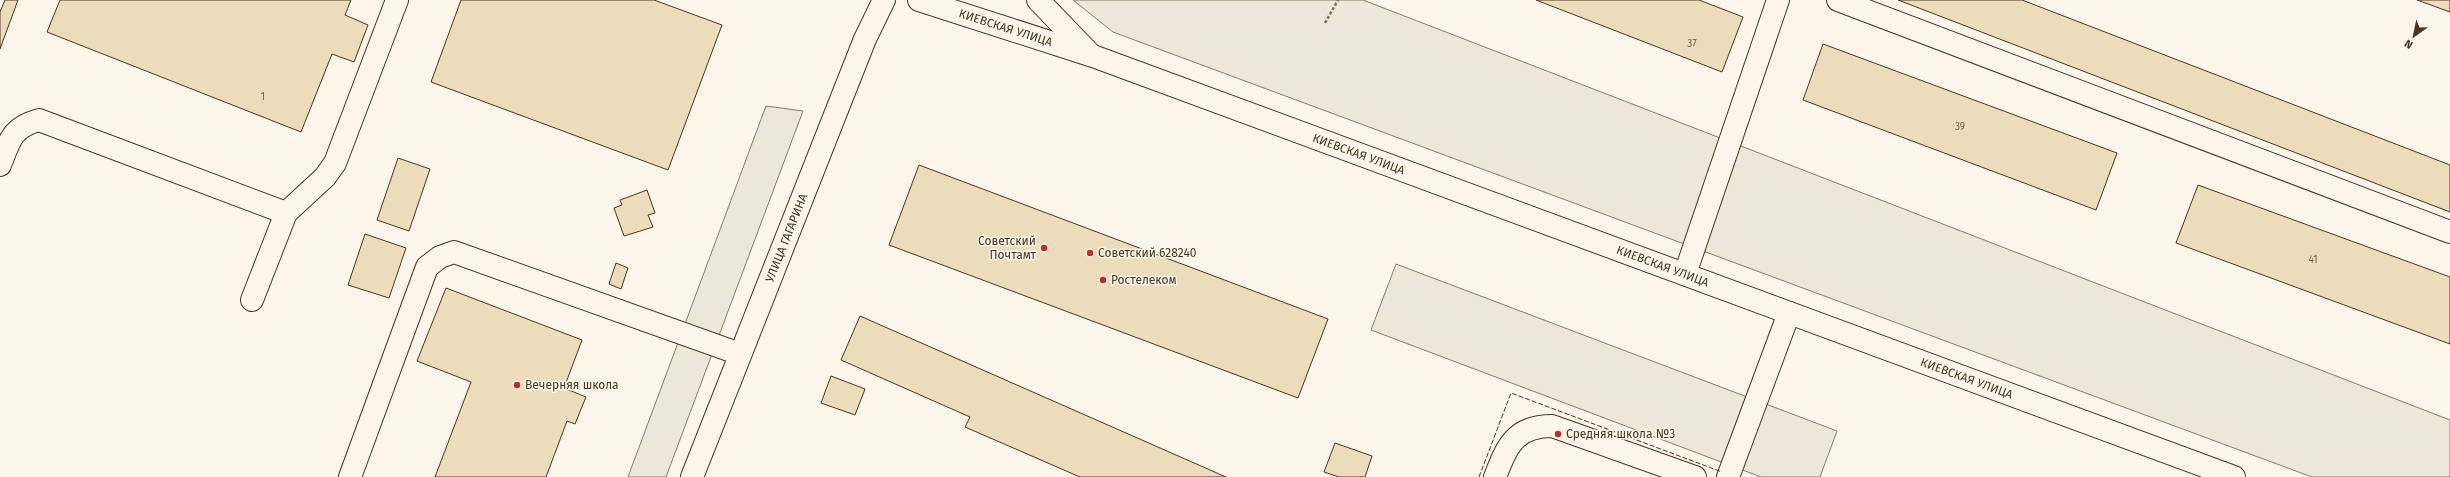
<svg xmlns="http://www.w3.org/2000/svg" width="2450" height="477" viewBox="0 0 2450 477" font-family="'Fira Sans',sans-serif">
<style>
.parking{fill:#ede7d9;stroke:#887966}
.building{fill:#ecdcbc;stroke:#4a3520}
.lines{fill:none;stroke-linecap:round;stroke-linejoin:round}
.minor-casing{stroke:#4a3520;stroke-width:24}
.major-casing{stroke:#4a3520;stroke-width:24}
.path{stroke:#7f6f5c;stroke-width:2.5;stroke-dasharray:3 2;stroke-linecap:butt}
.minor{stroke:#fbf6e9;stroke-width:22}
.major{stroke:#fbf6e9;stroke-width:22}
.fence{stroke:#4a3520;stroke-width:1;stroke-dasharray:5 2;stroke-linecap:butt}
.poi-dot{fill:#c62828;stroke:#fbf6e9;stroke-width:1.5}
.labels{text-anchor:middle;dominant-baseline:central;stroke-width:3;stroke-linejoin:round;paint-order:stroke}
.number-label{font-size:10px;fill:#725f47}
.street-label{font-size:12px;fill:#4a3520;stroke:#fbf6e9}
.poi-label{font-size:12px;fill:#4a3520;stroke:#fbf6e9;text-anchor:start}
</style>
<rect width="100%" height="100%" fill="#fbf6e9"/>
<g class="parking">
<path d="M1073 0H1363L2450 420V477H2312L1113 32Z"/>
<path d="M766 106 803 111 666 477H628Z"/>
<path d="M1396 264 1837 431 1820 477H1761L1371 330Z"/>
</g>
<g class="building">
<path d="M5 0H18L0 49V12Z"/>
<path d="M60 0H351L345 15 368 25 354 62 332 54 301 132 47 32Z"/>
<path d="M461 0H654L722 25 668 170 431 82Z"/>
<path d="M1536 0H1699L1743 17 1722 72Z"/>
<path d="M1898 0H2022L2450 165V212Z"/>
<path d="M2417 0H2450V12Z"/>
<path d="M1823 44 2117 153 2096 210 1803 100Z"/>
<path d="M398 158 430 169 409 231 377 220Z"/>
<path d="M919 165 1328 319 1298 398 889 245Z"/>
<path d="M2198 185 2450 277V344L2176 243Z"/>
<path d="M647 190 655 213 648 215 653 227 624 236 614 208 622 205 620 200Z"/>
<path d="M365 234 406 248 389 298 348 285Z"/>
<path d="M616 263 628 268 621 289 609 284Z"/>
<path d="M446 288 582 340 564 388 586 397 575 424 567 421 546 477H435L471 382 417 361Z"/>
<path d="M860 316 1226 477H1080L965 427 970 417 841 360Z"/>
<path d="M831 376 865 389 855 415 821 403Z"/>
<path d="M1335 443 1372 456 1365 477H1339L1324 472Z"/>
</g>
<g class="lines">
<g class="minor-casing">
<g id="minor">
<path d="M1838 0 2450 232"/>
<path d="M0 165C10 140 11 128 39 120L286 213 325 177 335 163 397 0"/>
<path d="M1685 274 1778 0"/>
<path d="M252 300 286 213"/>
<path d="M350 477 427 267 440 257 454 252 740 354"/>
<path id="s1" d="M692 477 865 39 884 0"/>
<path d="M1495 477C1507 446 1515 426 1552 426L1695 477"/>
<path d="M1728 477 1789 313"/>
</g>
</g>
<g class="major-casing">
<g id="major">
<path id="s2" d="M919 0 1093 56 2234 477"/>
<path d="M1038 0 1090 54"/>
</g>
</g>
<path class="path" d="M1325 23 1338 0"/>
<use href="#minor" class="minor"/>
<use href="#major" class="major"/>
<path class="fence" d="M1479 477 1511 393 1722 472"/>
</g>
<g class="poi-dot">
<circle cx="1044" cy="248" r="4"/>
<circle cx="1090" cy="253" r="4"/>
<circle cx="1103" cy="280" r="4"/>
<circle cx="517" cy="385" r="4"/>
<circle cx="1558" cy="434" r="4"/>
</g>
<g class="labels">
<g class="number-label">
<text x="1692" y="44">37</text>
<text x="263" y="97">1</text>
<text x="1960" y="127">39</text>
<text x="2313" y="260">41</text>
</g>
<g class="street-label">
<text stroke="none"><textPath href="#s2" startOffset="91">КИЕВСКАЯ УЛИЦА</textPath></text>
<text stroke="none"><textPath href="#s2" startOffset="466">КИЕВСКАЯ УЛИЦА</textPath></text>
<text stroke="none"><textPath href="#s1" startOffset="257">УЛИЦА ГАГАРИНА</textPath></text>
<text stroke="none"><textPath href="#s2" startOffset="790">КИЕВСКАЯ УЛИЦА</textPath></text>
<text stroke="none"><textPath href="#s2" startOffset="1114">КИЕВСКАЯ УЛИЦА</textPath></text>
</g>
<g class="poi-label">
<text x="1036" y="241" text-anchor="end">Советский<tspan x="1036" dy="14">Почтамт</tspan></text>
<text x="1098" y="253">Советский 628240</text>
<text x="1111" y="280">Ростелеком</text>
<text x="525" y="385">Вечерняя школа</text>
<text x="1566" y="434">Средняя школа №3</text>
</g>
</g>
<g transform="translate(2414 36) rotate(213)" stroke="#fbf6e9" stroke-width="3" paint-order="stroke">
<path d="M0-3L7 15L0 10L-7 15Z" fill="#4a3520"/>
<text y="-6" font-size="11" font-weight="bold" text-anchor="middle" fill="#4a3520">N</text>
</g>
</svg>
